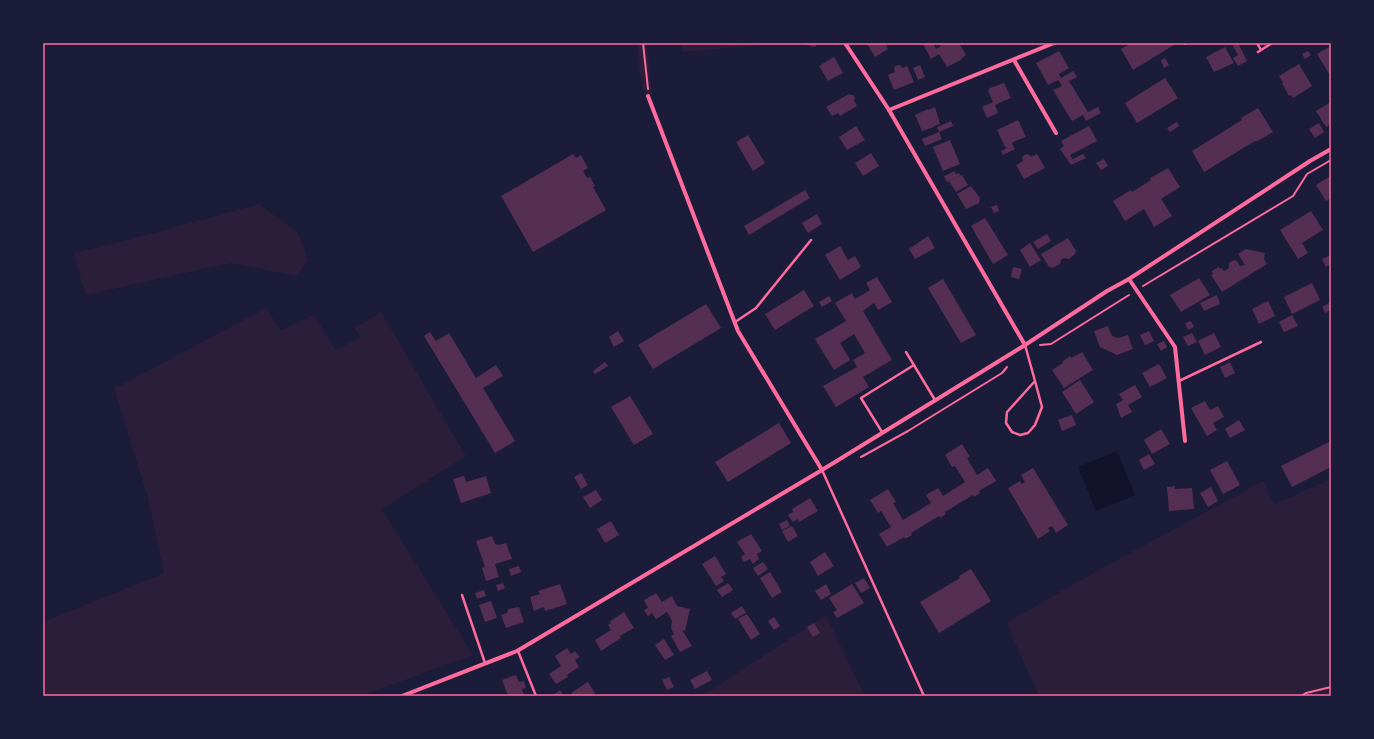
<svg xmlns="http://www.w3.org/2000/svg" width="1374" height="739" viewBox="0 0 1374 739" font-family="Signika,sans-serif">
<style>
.green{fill:#2a1e3b}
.water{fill:#12122b}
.building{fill:#542f53}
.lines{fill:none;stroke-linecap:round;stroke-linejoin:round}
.path{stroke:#ff6b9d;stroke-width:2}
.service{stroke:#ff6b9d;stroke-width:2.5}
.minor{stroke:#ff6b9d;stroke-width:4}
.neatline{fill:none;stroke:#ff6b9d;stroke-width:1.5}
</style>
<rect width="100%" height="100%" fill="#1b1b3a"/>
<g class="green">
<path d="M637 43H647L652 94 645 98 640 74Z"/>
<path d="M681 43H753L754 46 682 52Z"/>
<path d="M259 204 298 233 308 260 296 276 230 263 86 295 81 280 74 253 128 240Z"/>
<path d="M266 308 281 330 314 315 336 350 360 337 355 328 381 312 466 456 382 509 473 655 361 696H43V622L164 573 148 498 114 389Z"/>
<path d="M1331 479V696H1039L1006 623 1095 572 1263 481 1274 504Z"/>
<path d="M826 615 865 696H702Z"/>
</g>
<path class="water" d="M1117 451 1135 495 1096 511 1078 467Z"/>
<g class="building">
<path d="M799 43H818L815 47Z"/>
<path d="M868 43H885L888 49 875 57 867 44Z"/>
<path d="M925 43H933L936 49 941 46 940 45 943 43H959L966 55 961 59V60L947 67 939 54 931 59 923 44Z"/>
<path d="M1131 43H1173L1174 45 1133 70 1121 49Z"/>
<path d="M1238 43 1247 61 1238 66 1233 58 1238 55 1233 46Z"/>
<path d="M1331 46V77L1317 54Z"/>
<path d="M1225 47 1234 63 1214 72 1206 57Z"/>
<path d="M1059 51 1069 68 1059 74 1061 78 1073 71 1077 77 1069 81 1088 112 1098 107 1101 113 1086 121 1083 115 1072 121 1053 90 1062 86 1058 80 1048 85 1036 63Z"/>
<path d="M1308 51 1311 55 1305 59 1302 54Z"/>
<path d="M834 57 843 73 828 81 819 66Z"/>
<path d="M1165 58 1169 65 1164 68 1161 60Z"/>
<path d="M1299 64 1312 86 1293 98 1291 95 1289 96 1282 83H1283L1279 76Z"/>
<path d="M899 65 901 66 902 68 907 66 914 82 894 90 888 75 895 72 894 69 895 66Z"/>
<path d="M920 65 925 77 918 80 913 68Z"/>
<path d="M1165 78 1178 98 1137 123 1125 103Z"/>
<path d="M1004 83 1011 98 995 105 998 113 987 118 982 107 993 102 988 91 990 88Z"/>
<path d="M849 94 851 95H853L855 98 854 100 857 106 840 116 838 113 832 116 826 107Z"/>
<path d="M1331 102V124L1326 127 1316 111Z"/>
<path d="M935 107 940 124 934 126V127L922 131 915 115 928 109V110Z"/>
<path d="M1258 108 1273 132 1256 142 1255 141 1204 172 1192 151 1242 120 1241 118Z"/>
<path d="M1018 120 1026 137 1013 142 1012 144 1015 149 1003 155 1001 151 1007 148 1005 147 997 130Z"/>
<path d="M951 121 953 126 939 132 937 127Z"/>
<path d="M1177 122 1179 126 1170 132 1167 128Z"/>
<path d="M1319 123 1324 132 1315 138 1309 129Z"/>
<path d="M856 126 865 140 847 150 839 137Z"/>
<path d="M1089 126 1097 141 1070 155 1075 163 1071 165 1060 149 1064 146 1061 141Z"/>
<path d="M939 132 942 139 925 146 922 139Z"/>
<path d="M748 135 765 163 753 171 736 142Z"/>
<path d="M950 140 960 164 943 171 933 147Z"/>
<path d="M871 153 879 166 863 176 855 163Z"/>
<path d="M573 154 576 158 581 155 588 168 583 171 587 178 590 177 595 186 593 187 606 210 533 252 501 196Z"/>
<path d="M1027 154 1030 155 1031 157 1037 154 1045 168 1024 179 1016 165 1023 161 1022 159 1023 156Z"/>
<path d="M1083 154 1086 158 1075 163 1073 159Z"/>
<path d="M1104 159 1108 166 1101 170 1096 163Z"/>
<path d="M1168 168 1180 187 1161 199 1172 216 1154 227 1144 209 1125 221 1113 201 1131 190 1132 192 1151 180 1150 178Z"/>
<path d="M955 171 956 174 959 173 960 176 947 182 944 176Z"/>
<path d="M962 175 968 185 956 192 949 181Z"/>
<path d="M1329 177 1331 180V198L1326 201 1316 185Z"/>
<path d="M971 186 980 198 979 203 966 209 957 194Z"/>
<path d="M805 190 810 198 749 235 744 226Z"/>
<path d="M997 205 999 211 994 213 991 207Z"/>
<path d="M1311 211 1323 230 1302 243 1308 253 1298 259 1280 230Z"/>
<path d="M817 214 822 224 808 233 802 223Z"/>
<path d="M985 218 1008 255 993 264 971 226Z"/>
<path d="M1047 234 1051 241 1038 249 1033 242Z"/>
<path d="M928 236 935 248 915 259 909 249Z"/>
<path d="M1068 238 1076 251 1075 254 1069 259 1064 258 1061 260 1060 264 1053 268 1049 267 1041 254Z"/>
<path d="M1030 243 1041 260 1030 267 1020 250Z"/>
<path d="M840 246 848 260 855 256 861 267 840 280 825 255Z"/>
<path d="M1246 249 1265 253 1264 259 1267 264 1222 292 1211 275 1213 274 1212 271 1219 267 1220 269 1222 268 1224 271 1229 268V263L1234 260 1237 261 1240 266 1245 265 1238 254Z"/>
<path d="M1331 255V264L1326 267 1322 259Z"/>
<path d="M1013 267 1022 269 1019 279 1011 277Z"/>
<path d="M877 277 892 302 878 310 874 303 863 311 892 360 863 377 869 387 836 407 823 386 857 367 853 360 865 353 854 334 840 343 850 360 834 370 815 339 846 321 835 303 852 293 855 299 870 290 866 283Z"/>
<path d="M1199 278 1210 295 1181 312 1170 295Z"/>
<path d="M943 279 976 335 961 343 928 288Z"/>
<path d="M1312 283 1320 300 1292 314 1284 297Z"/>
<path d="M804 290 814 306 775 330 765 314Z"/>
<path d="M1217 295 1220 304 1204 311 1200 303Z"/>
<path d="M829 296 832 301 822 307 819 302Z"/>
<path d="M1268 301 1275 316 1259 324 1252 309Z"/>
<path d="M1331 302V310L1325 313 1322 307Z"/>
<path d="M706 304 721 328 653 369 638 345Z"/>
<path d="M1292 315 1298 326 1284 332 1279 322Z"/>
<path d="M1191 321 1194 327 1188 330 1185 323Z"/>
<path d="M1108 326 1112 336 1118 338 1128 335 1133 349 1117 355 1100 347 1094 331Z"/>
<path d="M618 331 624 341 614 347 609 337Z"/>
<path d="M1149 331 1154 341 1145 345 1140 335Z"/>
<path d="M430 332 436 341 449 333 476 378 496 365 503 376 483 388 515 441 495 453 424 336Z"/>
<path d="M1192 333 1197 342 1188 346 1183 337Z"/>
<path d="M1214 333 1221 347 1205 355 1198 341Z"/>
<path d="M1164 341 1167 347 1161 351 1157 344Z"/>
<path d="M1082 352 1093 370 1064 388 1052 370 1063 363 1062 362 1070 356 1071 358Z"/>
<path d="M605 362 608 366 595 374 593 371Z"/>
<path d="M1230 362 1235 373 1225 378 1220 367Z"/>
<path d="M1159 364 1167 378 1150 387 1142 373Z"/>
<path d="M1080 380 1094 402 1076 414 1062 392Z"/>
<path d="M1135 385 1142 397 1128 405 1132 412 1121 418 1116 404 1123 400 1119 394Z"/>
<path d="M630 396 653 434 634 445 611 407Z"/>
<path d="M1205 401 1210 410 1218 406 1224 417 1213 423 1217 430 1207 436 1191 408Z"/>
<path d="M1072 415 1076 425 1062 431 1058 420Z"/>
<path d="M1239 420 1245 430 1230 438 1225 429Z"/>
<path d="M779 423 791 443 728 482 715 462Z"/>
<path d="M1161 429 1170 444 1152 454 1144 440Z"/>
<path d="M1331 441V467L1292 487 1281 466Z"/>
<path d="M962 444 970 457 967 458 977 475 988 468 996 481 979 491 980 493 974 497 973 495 945 512 946 514 940 518 939 516 911 533 912 535 905 539 904 537 887 547 879 534 891 527 881 511 878 513 870 500 888 489 896 502 893 503 903 520 931 503 926 495 938 488 943 496 965 482 955 466 952 467 945 455Z"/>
<path d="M1149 454 1155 464 1144 470 1139 460Z"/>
<path d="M1227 461 1240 485 1223 494 1210 470Z"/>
<path d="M1033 468 1068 525 1056 533 1052 526 1048 528 1050 531 1038 539 1008 488 1020 481 1022 484 1025 482 1021 475Z"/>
<path d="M581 473 588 485 581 489 574 477Z"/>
<path d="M464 476 466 482 486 476 491 493 461 503 453 479Z"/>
<path d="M1175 486V489L1192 488 1194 509 1169 511 1167 487Z"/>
<path d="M1211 487 1218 501 1208 507 1200 493Z"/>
<path d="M596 490 602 500 590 508 583 497Z"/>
<path d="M810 498 818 511 799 522 798 519 793 522 788 515 793 512 792 509Z"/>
<path d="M787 520 790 526 782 530 779 524Z"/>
<path d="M611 521 619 535 605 543 597 529Z"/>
<path d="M792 526 798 536 788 542 782 531Z"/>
<path d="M751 534 762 551 757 554 759 559 753 564 750 559 744 562 741 557 745 554 737 542Z"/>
<path d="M492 536 495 544 499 545 506 543 512 559 495 564 499 577 486 581 482 568 485 567 476 541Z"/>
<path d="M825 552 834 566 818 576 810 562Z"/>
<path d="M715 556 726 574 721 577 724 581 716 586 702 564Z"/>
<path d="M763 562 768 569 758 576 753 568Z"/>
<path d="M519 566 521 572 511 576 509 569Z"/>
<path d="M971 569 991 601 939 633 920 602 960 578 959 576Z"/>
<path d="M770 572 782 592 772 598 760 578Z"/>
<path d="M864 578 870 588 861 593 855 583Z"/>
<path d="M503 583 505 588 498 591 496 585Z"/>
<path d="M728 583 733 590 722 597 717 590Z"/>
<path d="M560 584 567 604 545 611 544 607 534 611 530 597 540 594 538 591Z"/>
<path d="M826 584 831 594 821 600 815 591Z"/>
<path d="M852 584 864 603 837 618 833 612 837 610 829 598Z"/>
<path d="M484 590 486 596 477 599 475 593Z"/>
<path d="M656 593 662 602 672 596 677 606 690 609 685 631 682 630 692 646 680 652 671 636 674 634 671 628 672 621 667 612 656 619 652 613 648 616 644 610 648 608 644 600Z"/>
<path d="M491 601 497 618 485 622 479 605Z"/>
<path d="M742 606 746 613 735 619 731 613Z"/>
<path d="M519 607 524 622 506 628 501 615 507 613 508 609Z"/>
<path d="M624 612 634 628 620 636 621 638 601 651 595 640 611 630 608 625 611 623 610 621Z"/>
<path d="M747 614 760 634 751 640 738 619Z"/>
<path d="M774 617 780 626 774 630 768 621Z"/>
<path d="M814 623 820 633 813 637 807 627Z"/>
<path d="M664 639 674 655 665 660 655 645Z"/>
<path d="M567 648 571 654 575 651 580 657 575 660 579 667 567 675 568 677 556 684 549 674 561 666 555 656Z"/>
<path d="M707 671 712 680 695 689 690 680Z"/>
<path d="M516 675 519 682 524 681 526 688 522 689 524 696H508L502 680Z"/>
<path d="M669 677 674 687 667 690 662 680Z"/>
<path d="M588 682 595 693 590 696H573L571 693Z"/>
<path d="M560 690 564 696H551Z"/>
</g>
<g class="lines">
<g class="path">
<path d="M643 43 648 89"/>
<path d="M1184 43 1185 44"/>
<path d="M1143 286 1293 196 1307 174 1331 160"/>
<path d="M1040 345 1051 344 1129 295"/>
<path d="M861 457 908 431 1002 373 1007 367"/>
<path d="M1301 696 1306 693 1331 687"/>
</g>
<g class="service">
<path d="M1257 43 1261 50"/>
<path d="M1258 52 1272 43"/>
<path d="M735 322 756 308 811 240"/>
<path d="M1025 345 1035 381 1042 407 1035 425 1028 433 1020 435 1012 432 1006 423 1007 412 1035 381"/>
<path d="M906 352 935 400"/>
<path d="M1179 381 1261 342"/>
<path d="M882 432 861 398 914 365"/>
<path d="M822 470 924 696"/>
<path d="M462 595 485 663"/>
<path d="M518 651 536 696"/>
</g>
<g class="minor">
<path d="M845 43 889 110 1025 345"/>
<path d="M1014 60 1056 133"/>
<path d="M648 96 738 331 822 470"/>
<path d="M889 110 1054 43"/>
<path d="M1129 279 1175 347 1185 441"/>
<path d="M402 696 517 651 822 470 1025 345 1107 291 1129 279 1310 161 1331 149"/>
</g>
</g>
<rect width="1374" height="739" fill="none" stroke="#1b1b3a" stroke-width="88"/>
<rect x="44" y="44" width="1286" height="651" class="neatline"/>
</svg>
